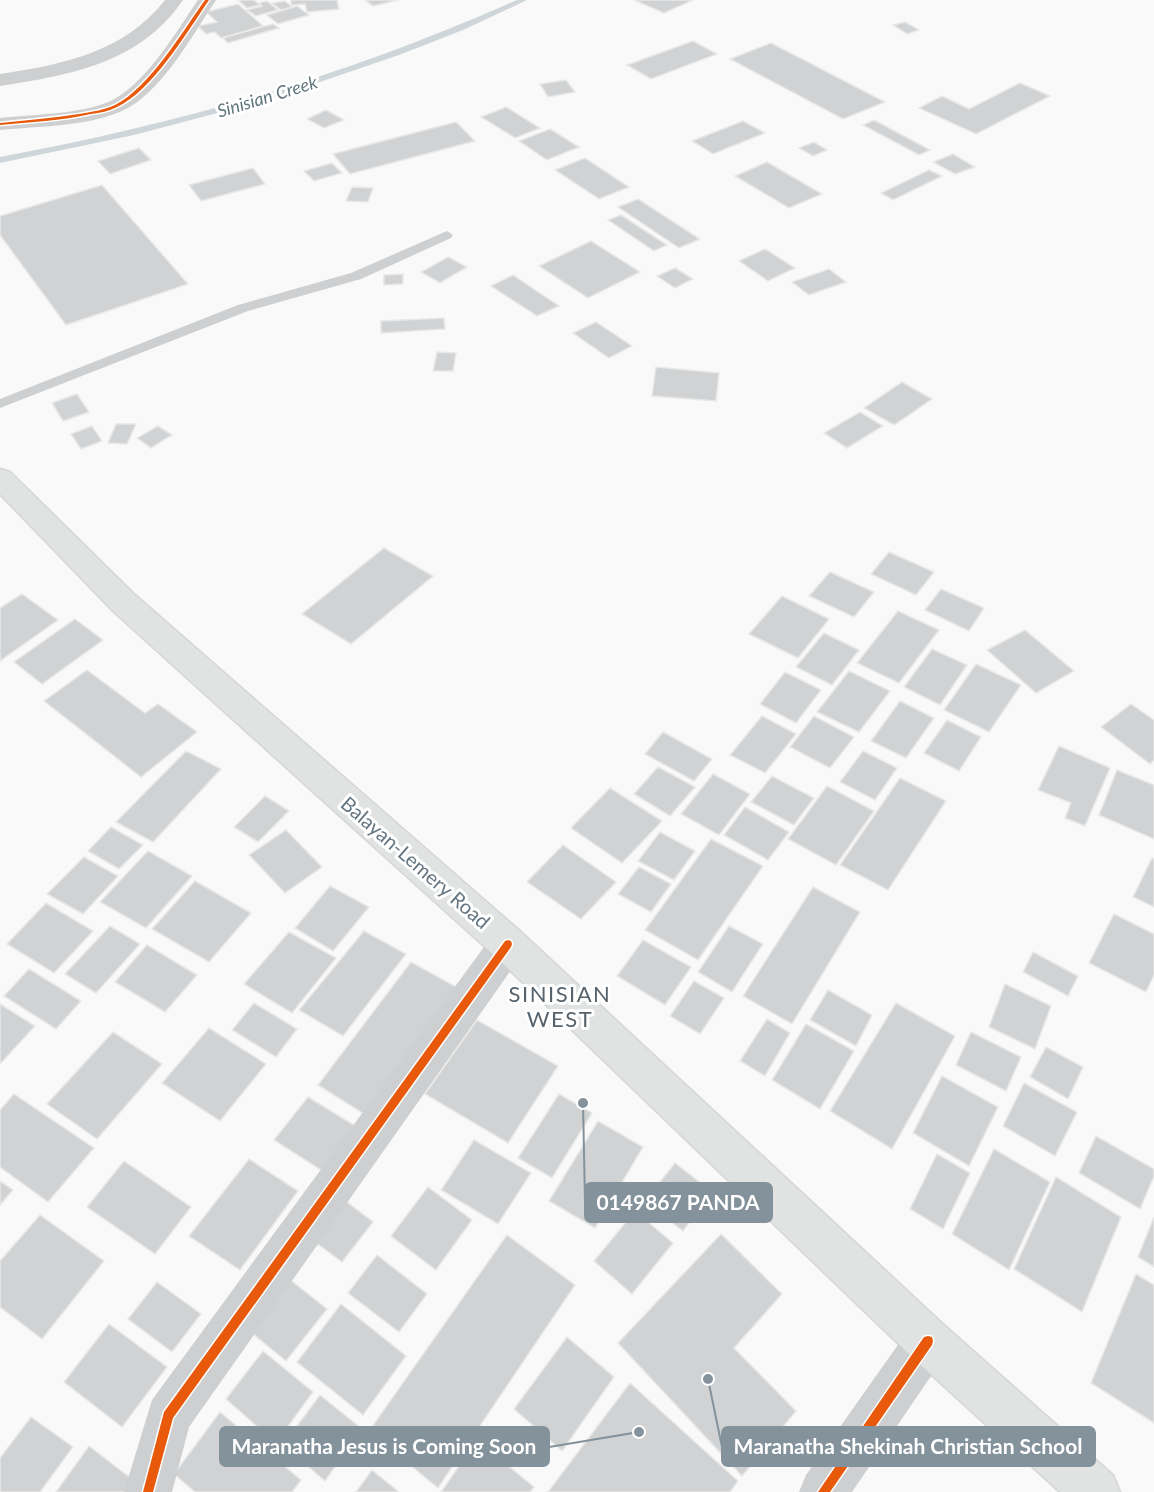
<svg xmlns="http://www.w3.org/2000/svg" width="1154" height="1492" viewBox="0 0 1154 1492" font-family="Lato,sans-serif">
<style>
.lines{fill:none;stroke-linecap:round;stroke-linejoin:round}
.stream{fill:#ced6d9;fill-rule:evenodd}
.building{fill:#d0d2d3;stroke:#e8e8e8;stroke-width:1.5}
.primary-casing{stroke:#d5d6d7;stroke-width:3}
.service{fill:#cecfd0;fill-rule:evenodd}
.minor{fill:#cecfd0;fill-rule:evenodd}
.primary{fill:#e1e2e2;fill-rule:evenodd}
.cycleway-casing{stroke:#fff;stroke-width:3}
.cycleway{fill:#e8590c;fill-rule:evenodd}
.labels{text-anchor:middle;dominant-baseline:central;stroke-width:6;stroke-linejoin:round;paint-order:stroke}
.far-water-label{font-size:18px;font-style:italic;fill:#60757c;stroke:#fff}
.street-label{font-size:20px;fill:#657683;stroke:#fff}
.quarter-label{font-size:22px;letter-spacing:1.5px;fill:#57646e;stroke:#fff}
.leader{fill:none;stroke:#84929c;stroke-width:2}
.callout-dot{fill:#84929c;stroke:#fff;stroke-width:2}
.callout{fill:#84929c;stroke:#84929c;stroke-width:2}
.callout-label{font-size:21px;text-anchor:middle;font-weight:bold;fill:#fff}
</style>
<rect width="100%" height="100%" fill="#f9f9f9"/>
<g class="lines">
<path class="stream" d="M517 0H527L463 30 399 55 270 99 134 135 0 163V157C183 123 346 76 517 0Z"/>
</g>
<g class="building">
<path d="M238 0H254L260 5 247 8Z"/>
<path d="M291 0H337L339 9 307 12 305 4 291 5Z"/>
<path d="M365 0H399L373 6Z"/>
<path d="M634 0H693L664 13Z"/>
<path d="M267 1 278 10 256 16 247 10 262 6 259 3Z"/>
<path d="M285 1 292 7 281 10 272 3Z"/>
<path d="M238 4 263 26 221 38 215 32 206 34 198 26 217 22 206 12Z"/>
<path d="M297 6 309 15 278 24 267 15Z"/>
<path d="M905 22 919 30 907 34 893 25Z"/>
<path d="M273 24 279 28 228 43 223 38Z"/>
<path d="M693 41 717 54 651 79 627 65Z"/>
<path d="M771 43 885 102 843 119 730 59Z"/>
<path d="M566 80 575 92 548 97 540 84Z"/>
<path d="M1020 83 1050 96 976 134 919 108 942 96 969 109Z"/>
<path d="M506 107 540 128 515 138 481 117Z"/>
<path d="M326 110 344 120 324 128 307 119Z"/>
<path d="M874 120 930 150 919 155 863 125Z"/>
<path d="M743 121 765 133 713 154 692 141Z"/>
<path d="M456 122 475 141 350 174 333 154Z"/>
<path d="M550 129 579 147 547 160 519 141Z"/>
<path d="M814 142 827 150 813 156 799 148Z"/>
<path d="M139 148 151 160 110 174 98 161Z"/>
<path d="M953 154 975 167 955 174 933 162Z"/>
<path d="M585 158 629 187 599 199 555 170Z"/>
<path d="M767 162 822 194 789 208 735 176Z"/>
<path d="M332 163 342 173 314 181 304 171Z"/>
<path d="M253 168 265 184 201 201 189 185Z"/>
<path d="M929 170 942 176 893 200 881 193Z"/>
<path d="M102 185 188 284 66 325 0 235V216Z"/>
<path d="M352 187 373 188 368 202 346 201Z"/>
<path d="M638 199 700 239 679 248 618 207Z"/>
<path d="M621 215 667 245 654 251 608 220Z"/>
<path d="M591 241 640 272 588 298 539 266Z"/>
<path d="M765 249 795 268 768 281 739 261Z"/>
<path d="M448 257 467 267 440 283 421 272Z"/>
<path d="M675 268 693 279 675 288 657 276Z"/>
<path d="M829 269 846 282 809 295 792 282Z"/>
<path d="M403 274V284L384 285V275Z"/>
<path d="M513 275 559 306 537 316 491 286Z"/>
<path d="M444 318 445 329 381 333V321Z"/>
<path d="M596 322 632 346 609 358 573 333Z"/>
<path d="M437 352 456 353 453 371H433Z"/>
<path d="M656 367 719 373 716 401 652 396Z"/>
<path d="M902 382 932 399 894 425 864 408Z"/>
<path d="M77 394 89 412 63 421 52 403Z"/>
<path d="M860 412 883 426 847 448 824 433Z"/>
<path d="M116 424H136L127 444 108 443Z"/>
<path d="M92 426 102 441 81 449 71 434Z"/>
<path d="M158 426 172 435 151 448 137 438Z"/>
<path d="M384 548 433 576 351 644 302 614Z"/>
<path d="M889 552 934 572 916 595 871 574Z"/>
<path d="M830 572 874 592 854 617 809 596Z"/>
<path d="M941 589 984 608 969 631 925 610Z"/>
<path d="M22 594 58 620 0 661V608Z"/>
<path d="M782 596 829 619 798 658 749 634Z"/>
<path d="M898 611 939 630 899 683 857 663Z"/>
<path d="M75 619 103 640 42 684 14 662Z"/>
<path d="M1025 630 1074 671 1036 693 987 650Z"/>
<path d="M824 633 859 650 832 685 796 667Z"/>
<path d="M932 649 967 665 940 705 904 687Z"/>
<path d="M976 664 1021 685 989 732 944 710Z"/>
<path d="M87 670 145 713 158 704 197 732 141 777 44 701Z"/>
<path d="M849 671 890 691 859 732 817 712Z"/>
<path d="M785 672 821 690 796 723 760 704Z"/>
<path d="M900 701 934 718 906 758 871 741Z"/>
<path d="M1131 704 1154 720V760L1150 764 1101 727Z"/>
<path d="M762 716 796 734 765 773 730 755Z"/>
<path d="M814 716 854 737 830 768 790 747Z"/>
<path d="M947 720 981 737 959 771 924 753Z"/>
<path d="M663 732 712 759 694 781 645 754Z"/>
<path d="M1059 746 1110 768 1085 826 1065 818 1071 803 1038 790Z"/>
<path d="M186 751 221 769 153 842 116 822Z"/>
<path d="M863 751 897 768 875 800 840 782Z"/>
<path d="M658 767 695 787 670 816 634 794Z"/>
<path d="M1117 770 1154 785V839L1099 815Z"/>
<path d="M713 774 750 794 719 835 681 814Z"/>
<path d="M772 776 814 798 794 825 751 802Z"/>
<path d="M900 778 946 801 888 890 840 865Z"/>
<path d="M827 786 874 811 836 865 788 839Z"/>
<path d="M610 788 662 821 622 863 571 828Z"/>
<path d="M265 796 289 811 258 842 234 827Z"/>
<path d="M745 807 789 832 768 860 724 835Z"/>
<path d="M111 827 143 845 119 869 88 851Z"/>
<path d="M286 830 322 867 285 893 249 855Z"/>
<path d="M660 832 695 851 674 880 638 861Z"/>
<path d="M711 839 763 866 698 960 645 930Z"/>
<path d="M563 845 616 882 581 919 527 882Z"/>
<path d="M148 851 192 876 146 928 100 902Z"/>
<path d="M84 857 118 876 83 914 47 894Z"/>
<path d="M1152 858 1154 859V907L1133 897Z"/>
<path d="M639 867 671 884 651 912 618 894Z"/>
<path d="M195 881 251 913 209 962 152 929Z"/>
<path d="M330 886 369 907 333 951 295 928Z"/>
<path d="M813 887 860 912 792 1024 743 996Z"/>
<path d="M46 903 93 931 54 973 7 944Z"/>
<path d="M1114 914 1154 934V975L1146 992 1089 963Z"/>
<path d="M110 926 140 944 96 993 65 974Z"/>
<path d="M729 926 763 944 732 992 698 972Z"/>
<path d="M364 931 406 954 343 1036 299 1010Z"/>
<path d="M289 932 336 958 292 1013 244 984Z"/>
<path d="M643 940 691 967 665 1005 617 976Z"/>
<path d="M147 945 197 975 165 1012 115 982Z"/>
<path d="M1033 952 1078 976 1068 996 1023 972Z"/>
<path d="M411 962 460 989 367 1116 318 1085Z"/>
<path d="M29 969 81 1001 56 1029 4 996Z"/>
<path d="M694 981 724 998 700 1034 670 1016Z"/>
<path d="M1005 984 1051 1006 1035 1049 989 1027Z"/>
<path d="M828 990 872 1015 856 1046 810 1020Z"/>
<path d="M254 1003 297 1029 276 1057 232 1030Z"/>
<path d="M896 1003 955 1036 892 1149 830 1111Z"/>
<path d="M0 1004 35 1026 0 1064Z"/>
<path d="M767 1019 790 1033 765 1076 740 1061Z"/>
<path d="M477 1020 558 1066 508 1143 425 1094Z"/>
<path d="M806 1024 854 1051 820 1109 772 1080Z"/>
<path d="M209 1028 266 1064 220 1121 162 1083Z"/>
<path d="M113 1032 162 1064 97 1139 47 1104Z"/>
<path d="M971 1032 1021 1057 1006 1091 956 1065Z"/>
<path d="M1046 1047 1083 1067 1068 1099 1030 1077Z"/>
<path d="M942 1076 998 1107 969 1166 913 1133Z"/>
<path d="M1024 1083 1077 1112 1055 1156 1003 1126Z"/>
<path d="M14 1094 94 1148 48 1202 0 1167V1110Z"/>
<path d="M559 1094 592 1113 552 1178 518 1158Z"/>
<path d="M308 1097 357 1127 324 1172 274 1140Z"/>
<path d="M598 1121 643 1147 595 1228 549 1201Z"/>
<path d="M1096 1136 1154 1169V1176L1140 1209 1079 1173Z"/>
<path d="M474 1140 531 1173 498 1224 441 1190Z"/>
<path d="M994 1149 1050 1182 1009 1270 952 1234Z"/>
<path d="M937 1154 970 1173 943 1229 910 1209Z"/>
<path d="M249 1159 298 1191 240 1270 189 1236Z"/>
<path d="M124 1161 191 1207 155 1254 87 1207Z"/>
<path d="M675 1163 712 1192 683 1231 645 1201Z"/>
<path d="M1056 1177 1121 1217 1082 1312 1014 1269Z"/>
<path d="M0 1181 13 1190 0 1205Z"/>
<path d="M428 1187 472 1220 436 1270 391 1236Z"/>
<path d="M343 1199 373 1222 342 1262 311 1239Z"/>
<path d="M635 1211 673 1243 632 1294 594 1261Z"/>
<path d="M40 1215 104 1261 42 1339 0 1307V1261Z"/>
<path d="M1154 1217V1267L1138 1257Z"/>
<path d="M721 1234 782 1294 734 1348 796 1411 742 1476 618 1343Z"/>
<path d="M507 1235 575 1285 438 1488 369 1431Z"/>
<path d="M377 1255 427 1294 399 1332 348 1293Z"/>
<path d="M283 1274 327 1309 286 1361 242 1325Z"/>
<path d="M1136 1274 1154 1285V1423L1091 1383Z"/>
<path d="M157 1282 201 1314 172 1352 128 1319Z"/>
<path d="M341 1304 406 1356 363 1415 297 1362Z"/>
<path d="M109 1324 167 1367 122 1427 64 1382Z"/>
<path d="M567 1337 614 1377 562 1451 514 1409Z"/>
<path d="M263 1351 313 1392 276 1443 226 1399Z"/>
<path d="M630 1383 738 1481 730 1492H548Z"/>
<path d="M320 1395 362 1429 325 1481 283 1445Z"/>
<path d="M220 1412 301 1480 292 1492H195L174 1474Z"/>
<path d="M31 1417 73 1447 40 1492H0V1458Z"/>
<path d="M477 1440 534 1487 530 1492H441Z"/>
<path d="M89 1446 142 1487 139 1492H56Z"/>
<path d="M372 1470 399 1492H356Z"/>
</g>
<g class="lines">
<g class="primary-casing">
<path id="primary" d="M0 469 10 472 135 595 521 932 944 1325 1113 1475 1120 1492H1060L912 1357 495 956 113 611 0 494Z"/>
</g>
<path class="service" d="M447 231 453 235 451 238 361 279 248 311 0 408V399L238 305 351 273Z"/>
<g class="minor">
<path d="M165 0H183C140 63 71 75 0 86V74C61 65 125 52 165 0Z"/>
<path d="M198 0H216C193 34 161 94 122 111 85 127 39 126 0 130V118C34 114 73 115 106 103 143 89 176 32 198 0Z"/>
<path d="M508 928 521 932 526 944 521 956 189 1427 172 1492H124L152 1400 495 932Z"/>
<path d="M928 1319 944 1325 950 1341 944 1357 852 1492H799L806 1475 912 1325Z"/>
</g>
<use href="#primary" class="primary"/>
<g class="cycleway-casing">
<g id="cycleway">
<path d="M205 0H209C187 32 152 91 117 107 109 111 100 113 91 114 61 121 30 122 0 125V123C26 120 53 118 79 114 91 112 104 110 115 105 150 87 182 32 205 0Z"/>
<path d="M508 940 511 941 512 944 511 947 173 1418 153 1492H143L164 1412 505 941Z"/>
<path d="M928 1336 932 1337 933 1341 932 1345 830 1492H818L924 1337Z"/>
</g>
</g>
<use href="#cycleway" class="cycleway"/>
</g>
<g class="labels">
<g class="far-water-label">
<text transform="translate(267 96) rotate(-17)">Sinisian Creek</text>
</g>
<g class="street-label">
<text transform="translate(416 862) rotate(41)">Balayan-Lemery Road</text>
</g>
<g class="quarter-label">
<text x="560" y="993">SINISIAN<tspan x="560" dy="25">WEST</tspan></text>
</g>
</g>
<path class="leader" d="M583 1103L585 1202M639 1432L549 1447M708 1379L722 1447"/>
<g class="callout-dot">
<circle cx="583" cy="1103" r="6"/>
<circle cx="639" cy="1432" r="6"/>
<circle cx="708" cy="1379" r="6"/>
</g>
<g class="callout">
<rect x="585" y="1183" width="187" height="39" rx="6"/>
<rect x="220" y="1427" width="329" height="39" rx="6"/>
<rect x="722" y="1427" width="373" height="39" rx="6"/>
</g>
<g class="callout-label">
<text x="678" y="1210">0149867 PANDA</text>
<text x="384" y="1454">Maranatha Jesus is Coming Soon</text>
<text x="908" y="1454">Maranatha Shekinah Christian School</text>
</g>
</svg>
